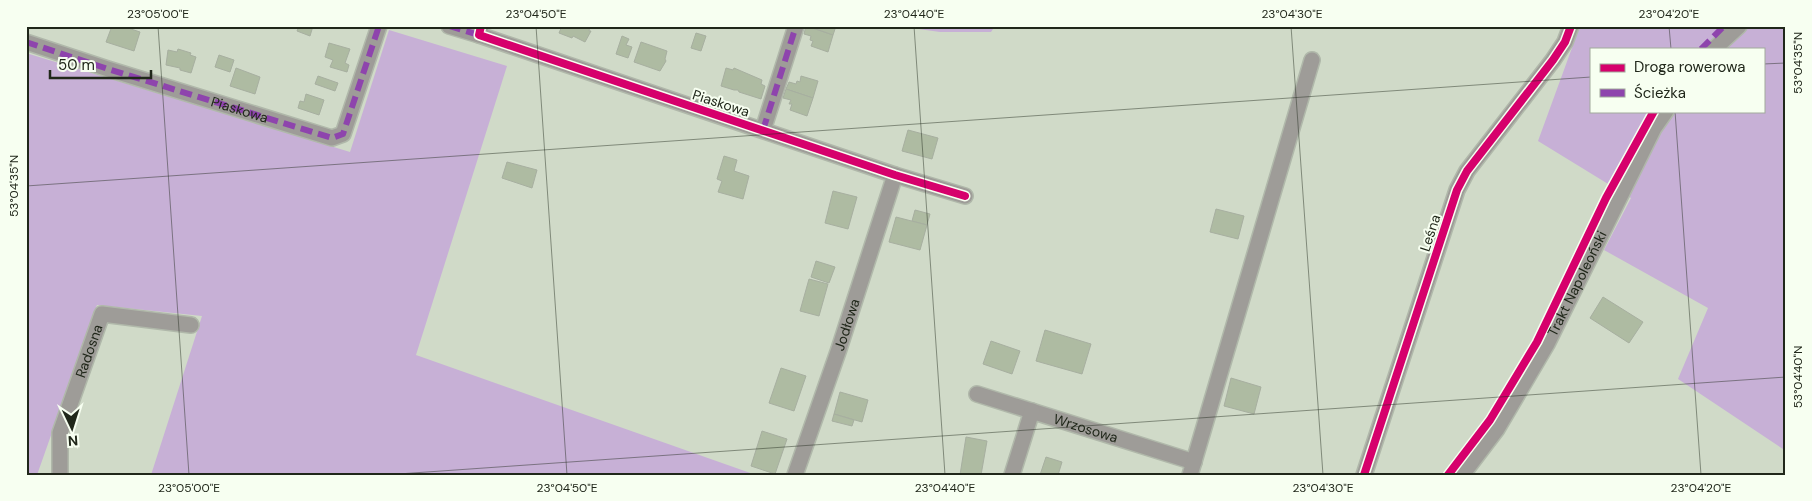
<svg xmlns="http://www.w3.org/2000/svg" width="1812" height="501" viewBox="0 0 1812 501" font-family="'DM Sans',sans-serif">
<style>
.forest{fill:#c7b0d6;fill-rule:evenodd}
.building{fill:#aebba2;stroke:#a7afa0}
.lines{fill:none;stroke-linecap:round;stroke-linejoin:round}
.minor-casing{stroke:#b0b8aa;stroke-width:18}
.minor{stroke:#9e9c98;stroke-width:15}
.quiet{stroke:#8e44ad;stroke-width:6;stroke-dasharray:12 6;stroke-linecap:butt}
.cycleway-casing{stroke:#f7fff1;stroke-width:11}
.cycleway{stroke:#d6006c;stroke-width:8}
.ticks{fill:none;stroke:#20271a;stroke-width:1;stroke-opacity:0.45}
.labels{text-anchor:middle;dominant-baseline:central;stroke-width:4;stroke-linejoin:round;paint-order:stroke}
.street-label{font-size:14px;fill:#20271a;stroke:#f7fff1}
.neatline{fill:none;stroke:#20271a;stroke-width:2}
.ticks-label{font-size:12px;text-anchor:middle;fill:#20271a}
</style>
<rect width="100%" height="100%" fill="#d0dac8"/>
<g class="forest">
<path d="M897 26H995L991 32H940Z"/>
<path d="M1580 26H1786V451L1678 379 1708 308 1604 250 1631 198 1538 141ZM1591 49H1763V111H1591Z"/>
<path d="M389 30 507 66 416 355 756 475H151L202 316 97 305 37 475 26 474V53L350 152Z"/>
</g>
<g class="building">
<path d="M112 26H122L140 32 134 51 106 42Z"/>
<path d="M299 26H313L310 36 297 31Z"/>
<path d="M562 26H590L589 31H591L585 42 573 36 572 38 559 33Z"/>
<path d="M806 26 833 35 828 52 811 46 813 41 810 40 811 36 804 34Z"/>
<path d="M808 26H836L833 35Z"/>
<path d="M696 33 706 36 701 51 691 48Z"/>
<path d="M622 36 629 39 626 45 632 47 628 58 616 54Z"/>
<path d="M641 42 667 51 665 59 666 61 660 71 634 62Z"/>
<path d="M329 43 350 49 345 63 349 65 347 72 330 67 333 60 325 57Z"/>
<path d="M178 49 191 53 190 55 196 57 191 73 180 70V68L166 65 168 50 177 52Z"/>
<path d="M219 55 234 60 230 72 215 67Z"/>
<path d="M236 68 260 77 255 94 230 86Z"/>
<path d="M726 68 733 70 734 68 762 80 761 84 765 86 761 99 739 92 738 90H734L721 86Z"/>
<path d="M318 76 338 83 335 91 315 84Z"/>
<path d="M801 76 818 81 813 98 786 89 789 82 796 84 797 81 800 82Z"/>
<path d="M786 89 813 98 807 116 790 110 792 104H789L791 100 783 98Z"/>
<path d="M306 94 324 100 319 115 298 108 300 101 304 102Z"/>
<path d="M908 130 938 138 932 159 902 151Z"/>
<path d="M724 156 737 160 734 171 749 176 743 199 718 192 722 181 717 179Z"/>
<path d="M507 162 537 170 532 188 502 178Z"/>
<path d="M833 191 857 197 848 229 825 223Z"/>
<path d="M1216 209 1244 216 1238 239 1210 232Z"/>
<path d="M915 210 930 214 927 225 912 221Z"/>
<path d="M896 217 927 225 920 250 889 242Z"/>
<path d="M816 261 835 267 829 283 811 277Z"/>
<path d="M809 279 828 284 819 316 800 311Z"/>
<path d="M1603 297 1643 322 1629 343 1590 318Z"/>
<path d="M1045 330 1091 344 1082 374 1036 361Z"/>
<path d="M991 341 1020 351 1012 374 983 364Z"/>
<path d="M781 368 806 376 794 411 769 403Z"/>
<path d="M1231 378 1261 387 1254 414 1224 406Z"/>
<path d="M840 392 868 400 862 422 834 414Z"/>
<path d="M834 414 854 420 852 426 832 421Z"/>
<path d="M762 431 787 439 775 474 751 466Z"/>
<path d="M966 437 987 441 981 475H960Z"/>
<path d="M1046 457 1062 462 1058 475H1040Z"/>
</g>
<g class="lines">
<g class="minor-casing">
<g id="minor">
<path d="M449 26 479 35"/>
<path d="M481 26 479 35 895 175 965 196"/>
<path id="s1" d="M26 42 108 69 332 138 343 134 379 26"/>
<path d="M1714 49 1739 26"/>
<path d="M763 130 796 26"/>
<path id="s2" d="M977 394 1194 462"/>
<path id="s3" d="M60 475V433L102 314 191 325"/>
<path id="s4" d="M795 475 839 349 895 175"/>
<path d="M1012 475 1032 411"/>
<path d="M1190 475 1312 60"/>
<path d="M1364 475 1457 190 1467 171 1553 60 1565 42 1571 26"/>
<path id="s5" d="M1462 475 1497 429 1547 344 1654 128 1666 111"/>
</g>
</g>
<use href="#minor" class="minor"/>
<g class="quiet">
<path d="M449 26 479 35"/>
<path d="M26 42 108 69 332 138 343 134 379 26"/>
<path d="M1701 49 1724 26"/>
<path d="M763 130 796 26"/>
</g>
<g class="cycleway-casing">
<g id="cycleway">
<path d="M481 26 479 35 895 175 965 196"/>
<path d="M1364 475 1457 190 1467 171 1553 60 1565 42 1571 26"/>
<path d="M1448 475 1490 420 1537 342 1606 198 1654 111"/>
</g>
</g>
<use href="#cycleway" class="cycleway"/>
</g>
<path class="ticks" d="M158 26 189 475M536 26 567 475M914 26 945 475M1291 26 1323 475M1669 26 1671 49M1763 64 1786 63M1675 111 1701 475M26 186 1591 77M384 475 1786 377"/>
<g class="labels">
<g class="street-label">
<text transform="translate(721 103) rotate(18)">Piaskowa</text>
<text stroke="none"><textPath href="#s1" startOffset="224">Piaskowa</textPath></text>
<text transform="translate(1430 233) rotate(-72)">Leśna</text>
<text stroke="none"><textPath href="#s5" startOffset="224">Trakt Napoleoński</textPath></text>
<text stroke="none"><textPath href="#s4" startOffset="159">Jodłowa</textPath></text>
<text stroke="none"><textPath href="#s3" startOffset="129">Radosna</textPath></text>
<text stroke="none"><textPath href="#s2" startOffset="114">Wrzosowa</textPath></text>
</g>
</g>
<rect width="1812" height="501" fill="none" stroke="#f7fff1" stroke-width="55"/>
<rect x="1590" y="48" width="175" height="65" fill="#f7fff1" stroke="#a1a99b"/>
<rect x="1600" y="64" width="25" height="8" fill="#d6006c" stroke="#a1a99b"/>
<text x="1634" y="72" font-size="15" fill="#20271a">Droga rowerowa</text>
<rect x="1600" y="89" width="25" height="8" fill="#8e44ad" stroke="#a1a99b"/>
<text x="1634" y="98" font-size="15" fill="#20271a">Ścieżka</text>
<g transform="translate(72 428) rotate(176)" stroke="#f7fff1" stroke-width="4" paint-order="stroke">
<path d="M0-4L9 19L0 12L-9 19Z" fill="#20271a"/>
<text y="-8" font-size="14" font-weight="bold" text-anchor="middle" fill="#20271a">N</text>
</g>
<path d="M50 70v8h101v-8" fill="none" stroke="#20271a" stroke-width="2.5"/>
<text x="58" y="70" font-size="15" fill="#20271a" stroke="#f7fff1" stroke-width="4" paint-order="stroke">50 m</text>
<rect x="28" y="28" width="1756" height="446" class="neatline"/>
<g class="ticks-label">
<text x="158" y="18">23°05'00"E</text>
<text x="536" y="18">23°04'50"E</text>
<text x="914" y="18">23°04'40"E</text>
<text x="1292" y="18">23°04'30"E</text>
<text x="1669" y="18">23°04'20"E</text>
<text transform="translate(1798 63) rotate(-90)" y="4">53°04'35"N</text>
<text transform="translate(14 186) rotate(-90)" y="4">53°04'35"N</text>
<text transform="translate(1798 377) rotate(-90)" y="4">53°04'40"N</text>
<text x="189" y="492">23°05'00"E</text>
<text x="567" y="492">23°04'50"E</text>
<text x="945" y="492">23°04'40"E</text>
<text x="1323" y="492">23°04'30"E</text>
<text x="1701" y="492">23°04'20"E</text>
</g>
</svg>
